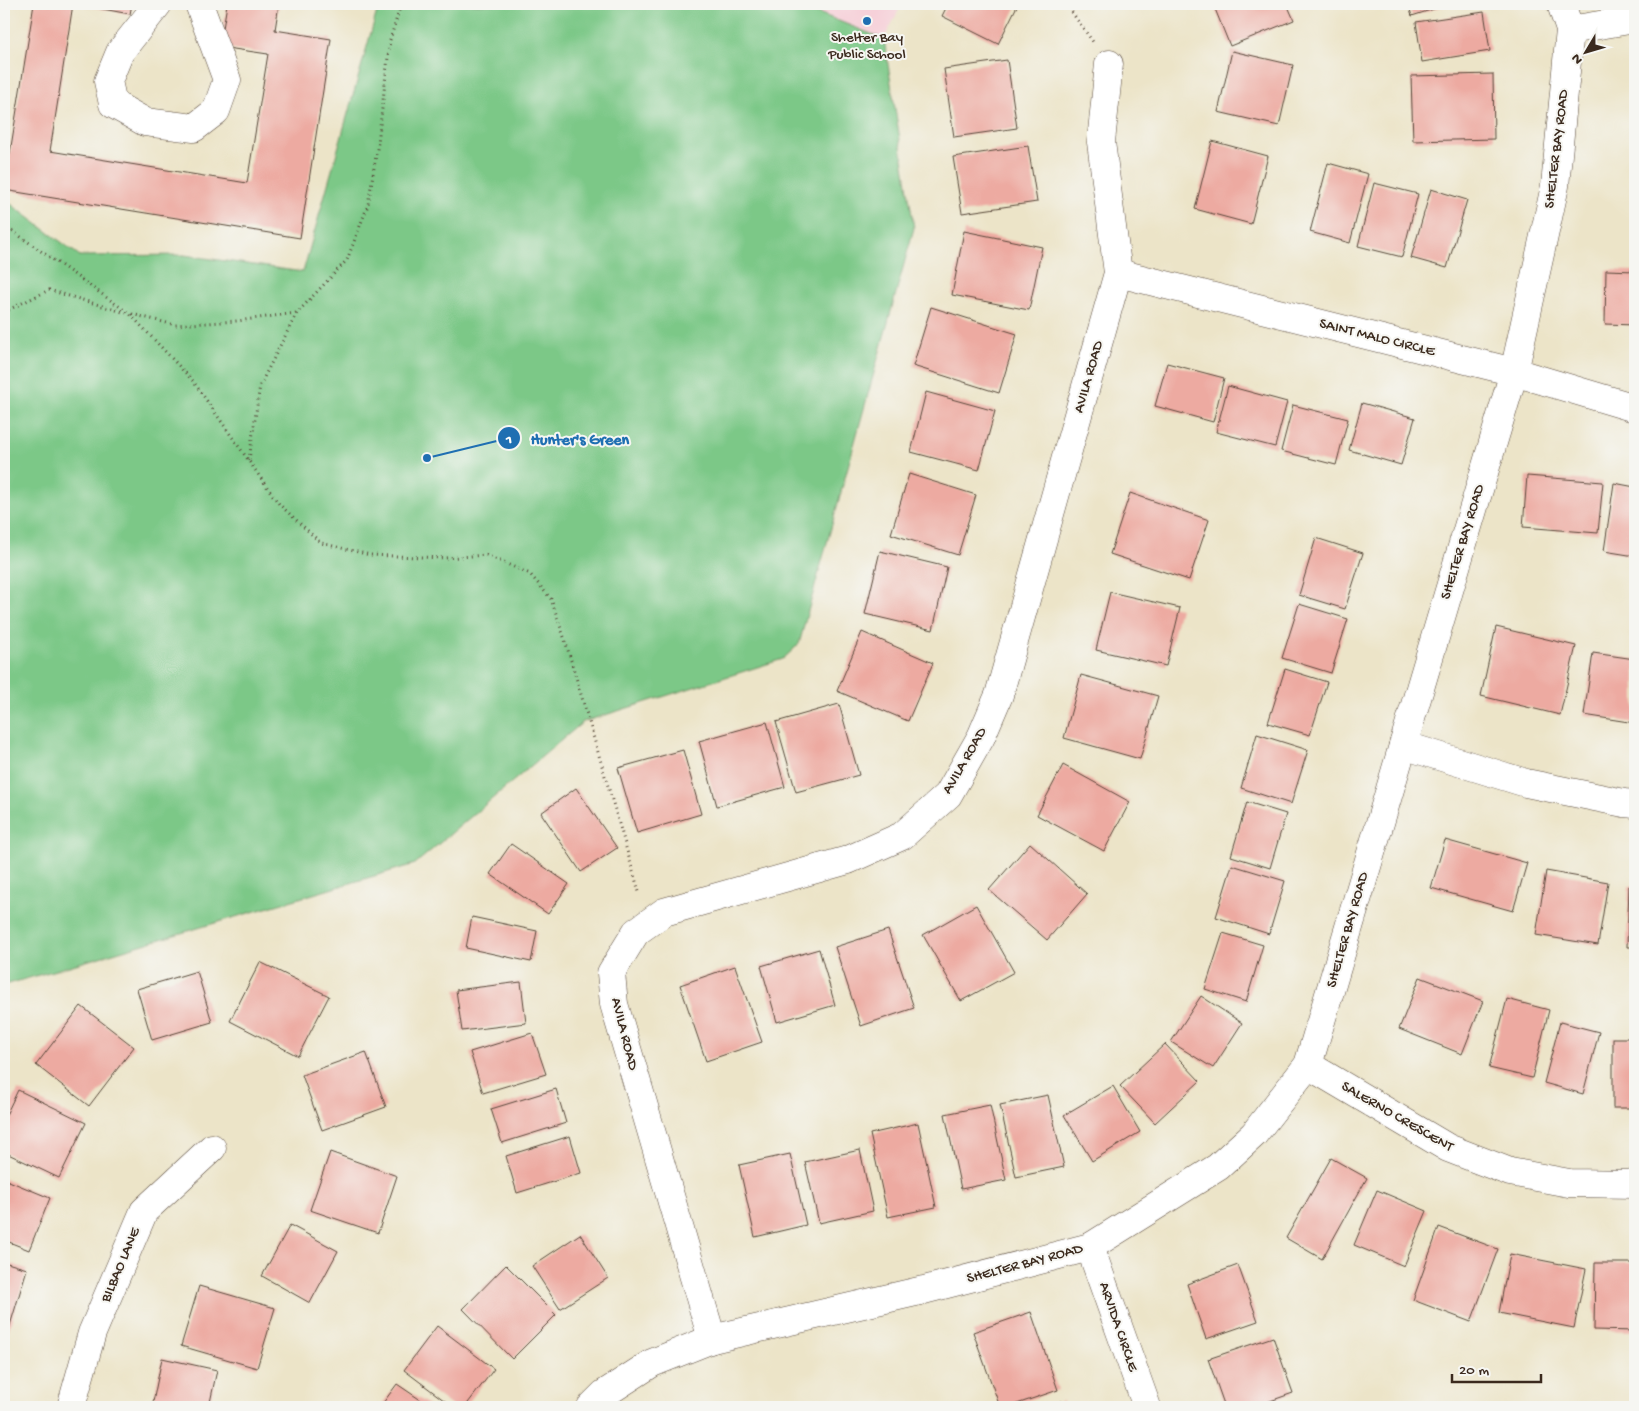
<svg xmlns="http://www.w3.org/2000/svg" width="1639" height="1411" viewBox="0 0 1639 1411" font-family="'Gochi Hand',sans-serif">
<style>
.built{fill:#f6cfd8}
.green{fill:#7bc887;stroke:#5b7952}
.building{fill:#edaaa1}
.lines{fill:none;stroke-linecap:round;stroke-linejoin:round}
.minor-casing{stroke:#564638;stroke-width:29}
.path{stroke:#564638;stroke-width:3;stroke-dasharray:1 4;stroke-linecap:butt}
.minor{stroke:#fff;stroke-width:28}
.poi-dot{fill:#1f6fb2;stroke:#f6f6f2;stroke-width:2}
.labels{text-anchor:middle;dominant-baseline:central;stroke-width:4;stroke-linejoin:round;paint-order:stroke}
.poi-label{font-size:15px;fill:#3b2a1e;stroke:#f6f6f2}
.street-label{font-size:15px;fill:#3b2a1e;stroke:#f6f6f2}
.leader{fill:none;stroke:#1f6fb2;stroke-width:2}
.callout-dot{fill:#1f6fb2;stroke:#f6f6f2;stroke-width:2}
.mark-label{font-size:15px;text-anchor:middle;font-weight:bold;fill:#fff}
.callout-label{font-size:16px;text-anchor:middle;font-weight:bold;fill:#1f6fb2;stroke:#f6f6f2;stroke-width:4;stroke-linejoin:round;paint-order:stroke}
</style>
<rect width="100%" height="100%" fill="#f6f6f2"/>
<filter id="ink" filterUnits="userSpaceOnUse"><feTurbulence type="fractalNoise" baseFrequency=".02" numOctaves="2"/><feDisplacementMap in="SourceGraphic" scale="10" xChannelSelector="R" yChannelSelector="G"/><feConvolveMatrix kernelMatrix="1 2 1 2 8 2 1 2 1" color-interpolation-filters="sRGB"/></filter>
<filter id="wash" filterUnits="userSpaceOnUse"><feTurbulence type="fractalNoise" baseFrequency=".0096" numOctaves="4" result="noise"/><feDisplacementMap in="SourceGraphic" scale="20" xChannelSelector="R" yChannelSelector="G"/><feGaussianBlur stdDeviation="1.12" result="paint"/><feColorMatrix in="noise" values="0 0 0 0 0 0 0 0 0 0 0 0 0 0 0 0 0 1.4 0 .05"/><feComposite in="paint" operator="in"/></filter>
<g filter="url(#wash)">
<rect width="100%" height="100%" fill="#ece4c8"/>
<path class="built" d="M796 4H902L884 39Z"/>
<path class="green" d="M379 4H796L884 39 914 228 799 644 783 659 583 722 415 864 5 985 4 989V199L80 256 184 255 303 272Z"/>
<g id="blocks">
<g class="building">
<path d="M34 4H73L50 151 247 183 268 54 220 47 227 4H279L275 30 331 39 300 238 4 190Z"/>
<path d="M75 4H132L130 14Z"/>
<path d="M948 4H1018L998 44 942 16Z"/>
<path d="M1213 4H1287L1294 20 1230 46Z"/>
<path d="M1408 4H1449L1412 16Z"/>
<path d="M1484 12 1490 51 1422 62 1416 22Z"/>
<path d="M1232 51 1293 65 1279 126 1218 112Z"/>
<path d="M1007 60 1017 128 954 137 944 69Z"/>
<path d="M1493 74 1494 139 1413 141 1411 76Z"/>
<path d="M1212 141 1268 156 1251 224 1195 209Z"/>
<path d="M1028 146 1037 202 962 213 953 157Z"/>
<path d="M1328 163 1368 174 1350 243 1310 232Z"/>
<path d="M1374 183 1418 194 1402 257 1358 246Z"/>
<path d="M1431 189 1467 200 1447 268 1411 258Z"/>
<path d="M964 231 1042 247 1029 310 952 295Z"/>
<path d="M1606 270 1635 271V325L1605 324Z"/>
<path d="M931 307 1017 334 999 393 913 366Z"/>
<path d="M1167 363 1224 378 1213 422 1155 406Z"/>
<path d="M1228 386 1287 402 1275 447 1216 432Z"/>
<path d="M926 392 995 411 979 470 911 452Z"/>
<path d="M1362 403 1415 418 1401 465 1349 450Z"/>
<path d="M1293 405 1348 419 1336 465 1281 451Z"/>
<path d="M909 474 976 495 958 555 891 534Z"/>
<path d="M1527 476 1603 482 1598 533 1523 527Z"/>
<path d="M1614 483 1635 487V556L1604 551Z"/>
<path d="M1130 493 1209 520 1189 580 1110 554Z"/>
<path d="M1316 538 1363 553 1345 609 1299 595Z"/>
<path d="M880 551 947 567 933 630 865 614Z"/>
<path d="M1110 592 1180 608 1166 666 1096 650Z"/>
<path d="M1299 604 1348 619 1331 673 1282 658Z"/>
<path d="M1496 627 1576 646 1560 715 1481 696Z"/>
<path d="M862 632 933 663 908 721 837 691Z"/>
<path d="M1593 653 1635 659V723L1584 715Z"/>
<path d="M1285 669 1327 682 1310 735 1268 723Z"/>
<path d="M1081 675 1158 696 1140 759 1064 738Z"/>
<path d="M839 704 859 775 796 792 776 722Z"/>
<path d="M767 722 785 787 717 806 699 741Z"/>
<path d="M1257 734 1308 750 1291 804 1241 788Z"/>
<path d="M683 750 701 814 637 833 618 768Z"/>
<path d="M1063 765 1130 802 1104 851 1037 815Z"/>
<path d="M576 788 617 848 581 872 541 813Z"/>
<path d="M1247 802 1286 814 1270 868 1231 856Z"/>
<path d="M1445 840 1527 863 1513 911 1431 888Z"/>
<path d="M1030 843 1087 894 1047 940 989 890Z"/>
<path d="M511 844 569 884 548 914 490 874Z"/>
<path d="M1232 865 1285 881 1269 934 1216 917Z"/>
<path d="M1546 871 1608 882 1598 945 1536 935Z"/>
<path d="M1629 886H1635V947H1627Z"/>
<path d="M976 905 1014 972 961 1001 923 935Z"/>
<path d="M472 917 537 931 531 962 466 948Z"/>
<path d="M888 930 914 1008 861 1026 835 947Z"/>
<path d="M1223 933 1263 945 1246 1002 1205 989Z"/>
<path d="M819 949 835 1005 777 1022 761 966Z"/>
<path d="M260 962 329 996 298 1056 230 1021Z"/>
<path d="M735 966 762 1042 706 1061 680 985Z"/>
<path d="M197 971 212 1022 152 1040 137 989Z"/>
<path d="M1420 977 1483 1001 1462 1054 1399 1029Z"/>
<path d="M521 982 526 1023 462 1031 456 990Z"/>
<path d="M1201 996 1242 1023 1213 1068 1171 1042Z"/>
<path d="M1507 999 1549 1010 1532 1078 1489 1068Z"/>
<path d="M81 1006 134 1047 89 1106 36 1065Z"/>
<path d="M1560 1022 1599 1032 1583 1094 1544 1083Z"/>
<path d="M532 1033 546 1074 483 1093 470 1052Z"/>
<rect x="1613" y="1038" width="22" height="70"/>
<path d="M1165 1044 1200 1081 1155 1123 1120 1086Z"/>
<path d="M366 1052 386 1107 322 1130 302 1075Z"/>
<path d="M1113 1086 1140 1132 1092 1161 1064 1115Z"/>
<path d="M556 1089 566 1123 502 1143 491 1109Z"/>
<path d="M18 1090 86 1123 59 1178 4 1152V1119Z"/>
<path d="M1048 1095 1064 1167 1016 1177 1000 1105Z"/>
<path d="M990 1105 1006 1180 961 1189 945 1114Z"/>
<path d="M918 1123 936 1207 888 1217 870 1134Z"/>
<path d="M570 1136 581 1173 517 1193 506 1156Z"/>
<path d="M860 1150 873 1211 819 1223 805 1162Z"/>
<path d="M330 1152 397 1176 378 1233 310 1210Z"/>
<path d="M790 1154 806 1225 755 1237 739 1165Z"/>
<path d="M1331 1158 1367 1178 1322 1259 1286 1238Z"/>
<path d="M4 1179 50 1198 29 1250 4 1240Z"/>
<path d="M1377 1190 1427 1211 1404 1266 1354 1245Z"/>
<path d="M290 1225 338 1251 310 1303 262 1276Z"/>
<path d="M1439 1227 1498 1249 1471 1322 1413 1300Z"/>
<path d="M580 1234 608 1278 560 1309 532 1266Z"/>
<path d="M1510 1254 1586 1269 1574 1328 1499 1313Z"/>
<path d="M4 1262 27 1269 8 1332 4 1330Z"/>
<path d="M1595 1263H1635V1331L1594 1330Z"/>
<path d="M506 1265 556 1315 512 1359 463 1309Z"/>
<path d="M1238 1265 1258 1321 1206 1339 1187 1284Z"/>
<path d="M199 1286 275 1308 257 1368 181 1346Z"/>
<path d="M1031 1312 1058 1390 1008 1407H1000L973 1332Z"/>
<path d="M437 1326 494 1369 465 1407H453L404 1370Z"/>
<path d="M1273 1337 1293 1393 1253 1407H1225L1208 1359Z"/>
<path d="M162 1358 217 1370 209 1407H152Z"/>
<path d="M397 1384 431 1407H380Z"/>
<path d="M1062 1401 1064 1407H1046Z"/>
</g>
</g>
</g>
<g filter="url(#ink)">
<use href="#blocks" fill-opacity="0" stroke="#564638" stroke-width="1"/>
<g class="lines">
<g class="minor-casing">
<g id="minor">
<path d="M158 4 120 52 108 81 113 104 145 122 194 128 216 111 227 80 199 4"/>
<path d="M1570 30 1635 19"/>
<path d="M1118 273 1514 372 1635 408"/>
<path d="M1403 745 1526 783 1624 803 1635 804"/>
<path d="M1308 1065 1448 1148 1510 1172 1569 1183 1635 1184"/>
<path d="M1090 1247 1147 1407"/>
<path d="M712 1339 614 1004 611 973 636 932 664 912 848 860 902 836 948 795 981 737 999 695 1118 273 1101 142 1109 64"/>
<path d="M71 1407 92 1333 144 1211 212 1148"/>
<path d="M591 1407 604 1394 652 1363 712 1339 924 1290 1090 1247 1218 1167 1254 1134 1308 1065 1514 372 1555 186 1570 30 1561 4"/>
</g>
</g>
<g class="path">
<path d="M1066 4 1093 42"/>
<path d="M4 225 130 314 193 381 279 504 321 543 370 555 445 558 486 555 530 574 551 599 565 640 640 895"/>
<path d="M4 312 49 290 126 313"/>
<path d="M132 314 175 325 237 321 296 313"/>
<path d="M249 460 260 385 297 313 347 260 368 205 378 143 390 40 401 4"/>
</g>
<use href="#minor" class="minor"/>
</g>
</g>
<circle class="poi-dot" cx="867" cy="21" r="5"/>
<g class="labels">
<g class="poi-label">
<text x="867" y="38">Shelter Bay<tspan x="867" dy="17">Public School</tspan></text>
</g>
<g class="street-label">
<text transform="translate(1557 149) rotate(-83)">SHELTER BAY ROAD</text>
<text transform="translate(1377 338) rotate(14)">SAINT MALO CIRCLE</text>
<text transform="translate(1089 377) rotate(-74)">AVILA ROAD</text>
<text transform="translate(1463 542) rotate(-73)">SHELTER BAY ROAD</text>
<text transform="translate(965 761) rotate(-60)">AVILA ROAD</text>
<text transform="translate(1348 930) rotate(-74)">SHELTER BAY ROAD</text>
<text transform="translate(624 1034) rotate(76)">AVILA ROAD</text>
<text transform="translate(1397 1117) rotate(30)">SALERNO CRESCENT</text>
<text transform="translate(1025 1264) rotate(-15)">SHELTER BAY ROAD</text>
<text transform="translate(121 1265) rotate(-67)">BILBAO LANE</text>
<text transform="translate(1118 1327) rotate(71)">ARVIDA CIRCLE</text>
</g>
</g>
<path class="leader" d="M427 458L509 438"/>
<g class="callout-dot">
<circle cx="427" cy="458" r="5"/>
<circle cx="509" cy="438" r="12"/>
</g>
<g class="mark-label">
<text x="509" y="443">1</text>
</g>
<g class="callout-label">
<text x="580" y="444">Hunter's Green</text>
</g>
<rect width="1639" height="1411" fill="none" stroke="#f6f6f2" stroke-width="20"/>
<g transform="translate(1586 52) rotate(232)" stroke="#f6f6f2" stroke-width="4" paint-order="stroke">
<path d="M0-4L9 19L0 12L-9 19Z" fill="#3b2a1e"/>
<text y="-8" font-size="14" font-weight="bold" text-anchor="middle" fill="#3b2a1e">N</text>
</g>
<path d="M1452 1374v8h89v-8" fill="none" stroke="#3b2a1e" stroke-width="2.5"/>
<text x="1459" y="1374" font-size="15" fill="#3b2a1e" stroke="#f6f6f2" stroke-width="4" paint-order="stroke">20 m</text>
</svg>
